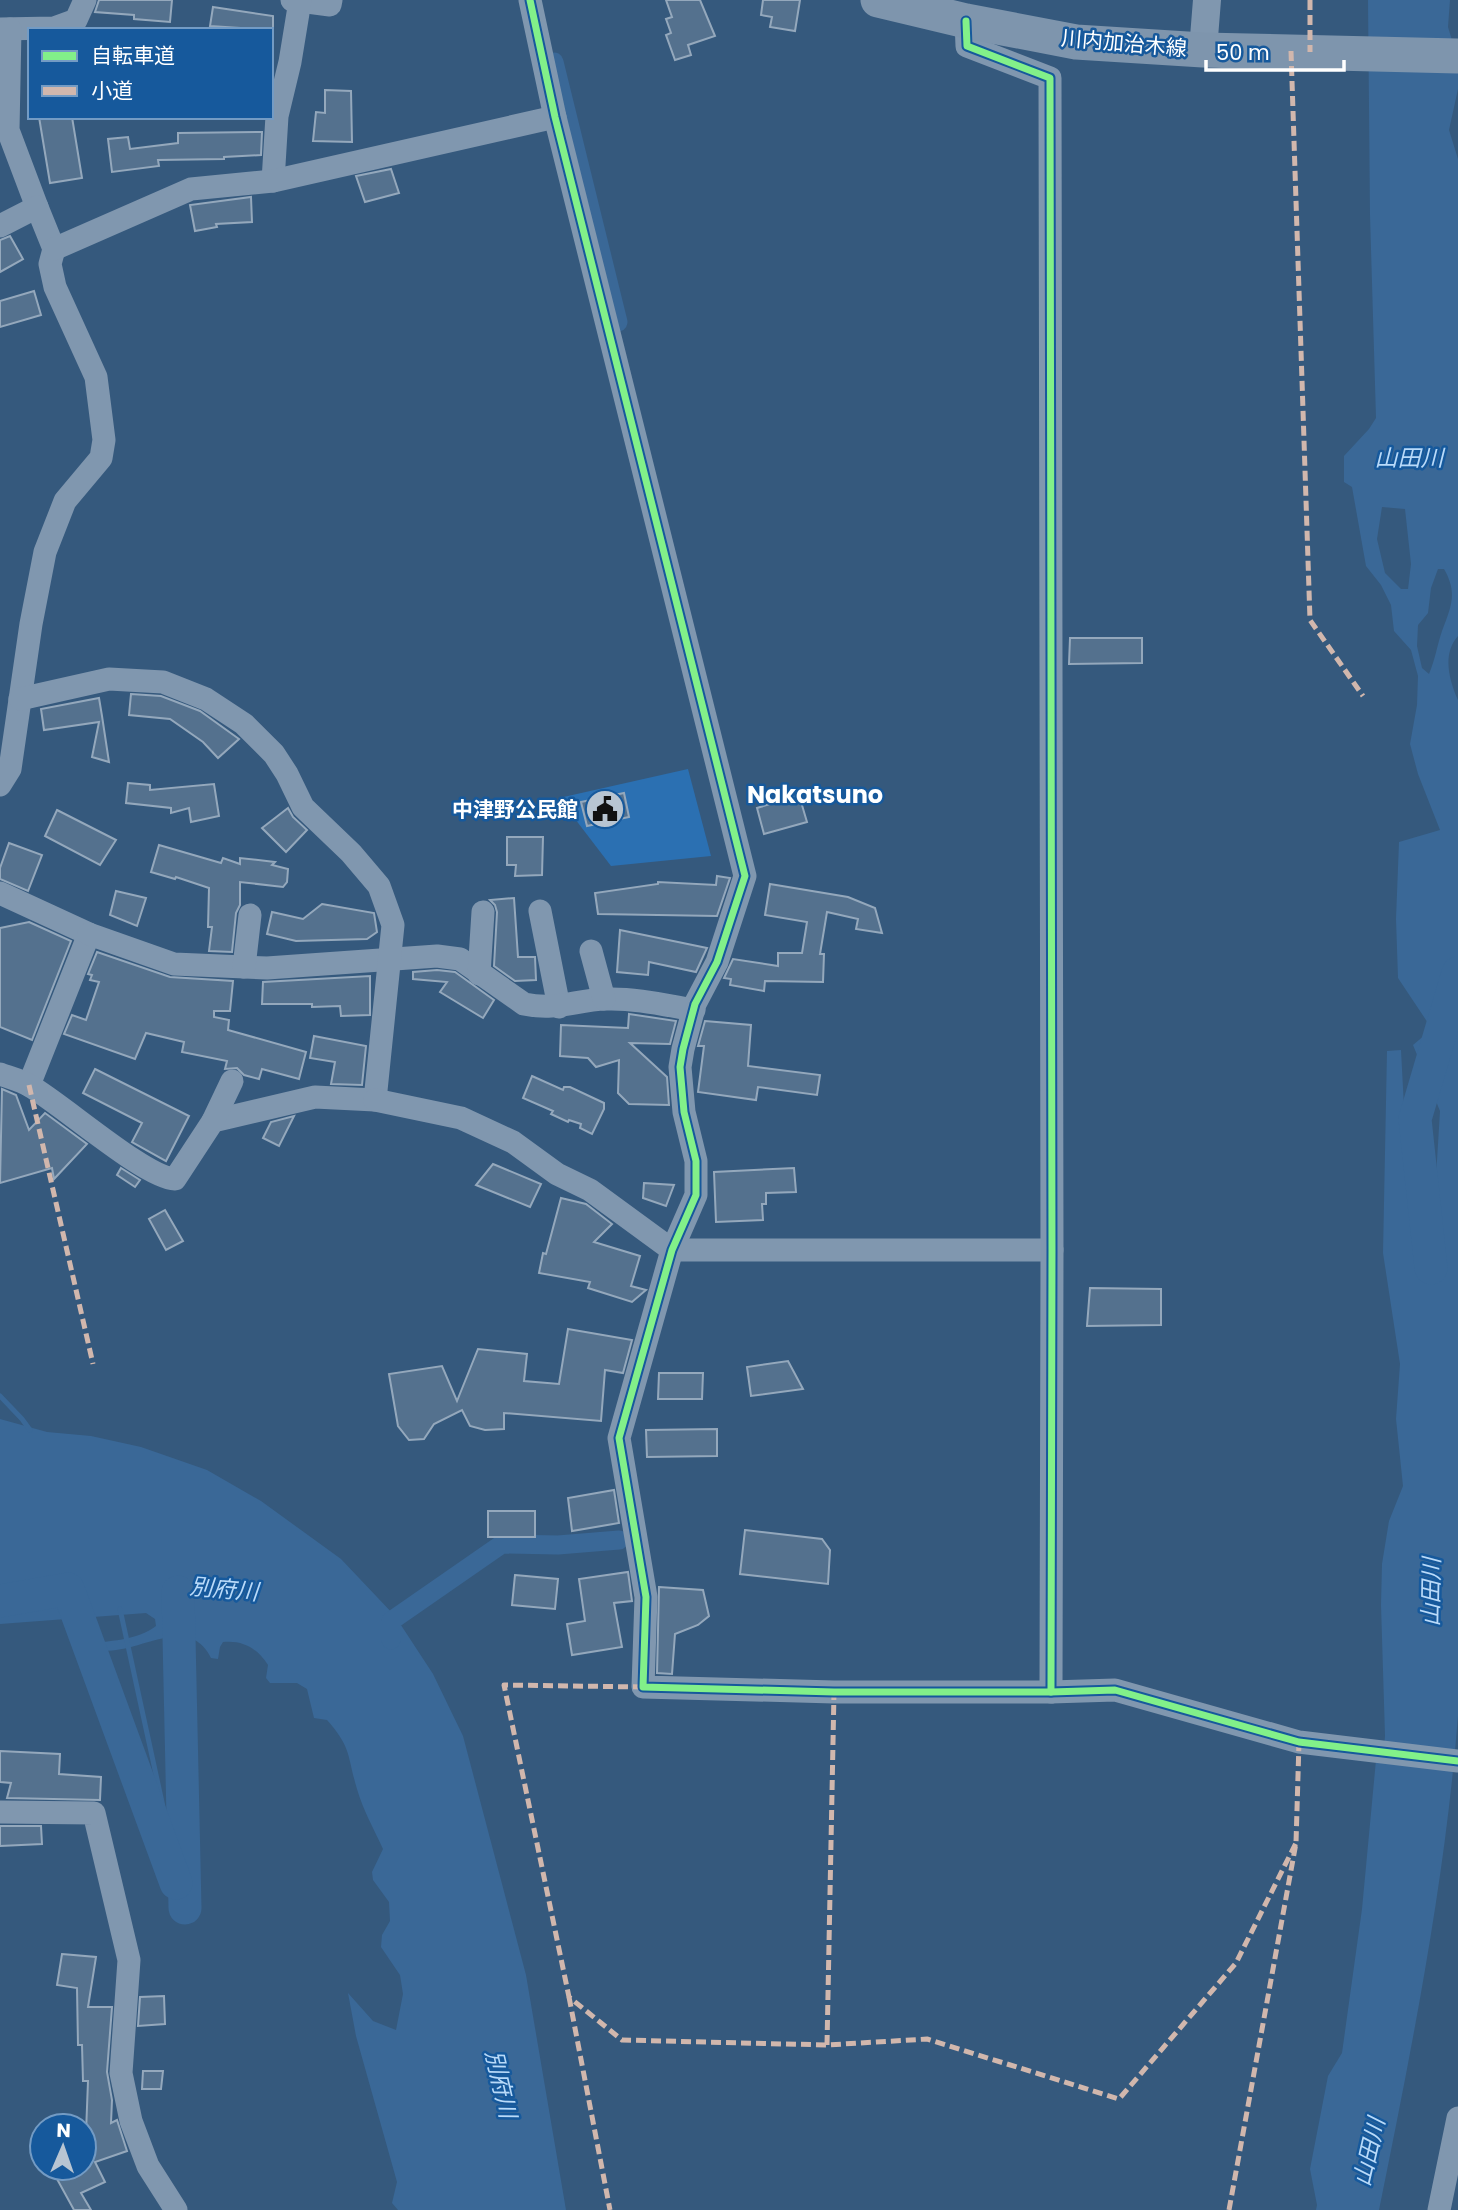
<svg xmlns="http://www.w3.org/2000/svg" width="1458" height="2210" viewBox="0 0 1458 2210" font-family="Poppins,'Noto Sans JP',sans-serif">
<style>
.green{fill:#2b70b2}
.water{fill:#3a6897;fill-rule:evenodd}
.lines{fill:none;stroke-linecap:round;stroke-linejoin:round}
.stream{stroke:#3a6897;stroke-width:5}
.canal{stroke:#3a6897;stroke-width:19}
.river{stroke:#3a6897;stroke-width:33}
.building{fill:#54718e;stroke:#94a8bc;stroke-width:2}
.minor{stroke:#8097af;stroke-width:23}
.tertiary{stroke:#8097af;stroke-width:28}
.primary{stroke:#7e95ad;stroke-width:35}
.quiet{stroke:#d1b7ad;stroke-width:5;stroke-dasharray:10 5;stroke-linecap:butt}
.cycleway-casing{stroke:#16599c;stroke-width:11}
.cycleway{stroke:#82f089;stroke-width:7}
.labels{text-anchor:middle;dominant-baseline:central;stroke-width:5;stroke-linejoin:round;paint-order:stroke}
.street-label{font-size:21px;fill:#fff;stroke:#16599c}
.poi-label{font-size:21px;font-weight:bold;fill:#fff;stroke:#16599c;text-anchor:end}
.water-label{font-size:23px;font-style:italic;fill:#b9daf9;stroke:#16599c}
.quarter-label{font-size:24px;font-weight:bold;fill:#fff;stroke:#16599c}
</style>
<rect width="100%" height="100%" fill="#35597d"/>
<path class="green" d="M688 769 711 856 611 866 559 798Z"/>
<g class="water">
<path d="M1368 0H1450L1448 27 1458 60V89L1449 130 1458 159V636C1442 654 1449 680 1458 700V1716C1445 1882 1412 2047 1379 2210H1316L1317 2205 1310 2169 1328 2076 1342 2053 1362 1909 1376 1760 1383 1761 1385 1736 1381 1605 1382 1564 1389 1521 1403 1486 1396 1419 1400 1364 1383 1253 1387 1051 1401 1050 1404 1107 1418 1210 1426 1223 1436 1177 1440 1111 1413 1045 1432 1029 1398 978 1396 919 1399 842 1440 830 1418 774 1410 744 1417 705 1418 676 1411 650 1394 631 1391 605 1381 585 1366 566 1352 487 1344 482V456L1369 429 1376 418 1370 215ZM1382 507 1405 509 1411 564 1408 589H1401L1385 573 1377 539ZM1438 569H1444C1458 593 1451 607 1442 631 1437 646 1435 660 1429 674L1422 668 1417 646 1418 625 1428 613 1431 588Z"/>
<path d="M0 1419 47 1432 91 1436 141 1447 207 1470 261 1501 341 1559 395 1616 433 1674 463 1736 526 1975 566 2210H398L392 2203 397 2182 356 2036 348 1993 373 2021 396 2030 403 1994 400 1975 381 1947 382 1935 390 1921 389 1902 373 1880 372 1872 383 1849C374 1829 363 1810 357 1789 347 1756 352 1748 327 1720L314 1718 307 1689 297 1683H270L266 1678 268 1665C257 1648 243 1640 223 1642L220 1647 218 1659 211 1658C188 1611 135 1657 100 1650 95 1649 90 1645 85 1643 107 1642 138 1640 156 1626L155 1619 146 1613 0 1624Z"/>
</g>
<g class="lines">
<g class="stream">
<path d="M0 1396 22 1419 30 1430"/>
<path d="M120 1609 185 1908"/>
</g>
<g class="canal">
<path d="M554 62 618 322"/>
<path d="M391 1640V1621L502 1544 558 1545 619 1540"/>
</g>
<g class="river">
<path d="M1431 1268 1415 1119 1458 973"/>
<path d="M178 1592 185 1908"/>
<path d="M0 1601 68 1589 176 1883"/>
</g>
</g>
<g class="building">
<path d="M99 0H172L170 22 134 19V15L95 12Z"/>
<path d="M666 0H700L715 36 688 45 691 55 675 60 666 35 671 33 666 19 672 17Z"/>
<path d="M763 0H800L795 31 770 27 772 17 761 15Z"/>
<path d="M213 7 273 16V30L210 26Z"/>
<path d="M325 90 351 91 352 142 313 141 316 112 325 113Z"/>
<path d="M39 117H72L82 178 50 183Z"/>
<path d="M262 132 261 155 224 157V159L158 160 159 166 112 172 108 139 128 137 130 149 178 143V133Z"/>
<path d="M391 169 399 193 365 202 356 176Z"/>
<path d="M251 197 252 222 216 224 217 227 195 231 190 205Z"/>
<path d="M10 236 23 259 0 272V240Z"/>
<path d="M34 291 41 315 0 327V301Z"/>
<path d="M1070 638H1142V663L1069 664Z"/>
<path d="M131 694 161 696 200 711 239 739 218 758 203 742 170 719 129 715Z"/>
<path d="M99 698 102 716 109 762 92 757 99 722 44 730 41 709Z"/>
<path d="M128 783 150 785V790L214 784 219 816 191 822 189 808 171 813V808L126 803Z"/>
<path d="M624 793 629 817 587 826 581 802Z"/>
<path d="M799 795 807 822 764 834 757 808Z"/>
<path d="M288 808 293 817 307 830 286 852 262 828Z"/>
<path d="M57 810 116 840 100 865 45 836Z"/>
<path d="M507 837H543L542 875 515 876 516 865H507Z"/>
<path d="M9 843 42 855 28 891 0 879V868Z"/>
<path d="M159 845 221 863 223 858 240 864V858L275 862 272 865 288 869 287 882 283 887 240 882V905L236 913 232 952 209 951 212 927H208L209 888 176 877 175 879 151 872Z"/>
<path d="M717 876 730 878 717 916 598 914 595 893 658 884V882L716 885Z"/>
<path d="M770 884 848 897 875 908 882 933 856 929 858 919 827 912 820 954H824L823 982 765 981 764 991 730 985 731 979 724 978 733 959 778 966V953H802L807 922 765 915Z"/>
<path d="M116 891 146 898 137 926 110 915Z"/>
<path d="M514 898 518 957H535L536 980 515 981 494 966 497 912 495 905 490 900Z"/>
<path d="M322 904 374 913 377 932 367 939 296 941 267 934 272 912 303 919Z"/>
<path d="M29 922 71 941 32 1040 0 1027V928Z"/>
<path d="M620 930 707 948 696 972 649 962 648 975 617 972Z"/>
<path d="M97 952 170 977 233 981 230 1011H214V1017L229 1020 228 1030 306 1052 299 1079 262 1069 259 1079 244 1075 237 1068 225 1069 227 1061 182 1052 184 1042 146 1033 135 1059 64 1034 72 1015 86 1020 99 982 90 980 92 975 88 974Z"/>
<path d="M437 970 455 972 494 1000 483 1018 440 992 447 982 413 979V972Z"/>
<path d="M370 976V1015L341 1016 340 1006 312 1007V1004H262L263 982Z"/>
<path d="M629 1014 676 1021 670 1044 630 1043 667 1077 669 1105 629 1104 618 1093 619 1060 596 1067 588 1058 560 1056 561 1025 628 1028Z"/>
<path d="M705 1021 751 1025 748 1066 820 1075 817 1095 758 1087 756 1100 698 1092 704 1046H698Z"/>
<path d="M314 1036 366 1046 362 1085 331 1084 335 1062 310 1058Z"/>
<path d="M95 1069 189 1116 166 1161 132 1142 142 1123 83 1093Z"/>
<path d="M532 1076 563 1090 564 1087H570L604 1103V1109L592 1134 580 1128 581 1124 569 1120 568 1122 551 1114 553 1111 523 1098Z"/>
<path d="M2 1089 16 1095 29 1130 45 1113 87 1144 54 1179 52 1168 0 1183Z"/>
<path d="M294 1116 279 1146 263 1138 271 1122Z"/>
<path d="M493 1164 541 1184 530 1207 476 1185Z"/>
<path d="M121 1168 140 1180 135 1187 117 1175Z"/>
<path d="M794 1168 796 1192 766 1193V1204H762L763 1220 716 1222 714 1172Z"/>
<path d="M644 1183 674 1185 666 1206 643 1198Z"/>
<path d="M561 1198 586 1204 612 1224 594 1242 640 1256 631 1286 646 1290 632 1302 588 1288 590 1282 539 1273 543 1253 546 1254Z"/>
<path d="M165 1210 183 1241 166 1250 149 1219Z"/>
<path d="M1090 1288 1161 1289V1325L1087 1326Z"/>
<path d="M568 1329 632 1340 623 1373 605 1370 601 1421 504 1413V1429L485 1430 470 1426 462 1410 434 1424 424 1439 409 1440 398 1426 389 1374 442 1366 457 1401 478 1349 527 1354 524 1381 559 1384Z"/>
<path d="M788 1361 803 1389 751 1396 747 1367Z"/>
<path d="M659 1373H703L702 1399H658Z"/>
<path d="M717 1429V1456L647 1457 646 1430Z"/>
<path d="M614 1490 619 1523 572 1531 568 1498Z"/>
<rect x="488" y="1511" width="47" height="26"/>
<path d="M745 1530 822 1539 830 1550 828 1584 740 1574Z"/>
<path d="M628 1572 632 1601 614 1603 622 1647 572 1655 567 1624 585 1621 579 1579Z"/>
<path d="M515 1575 558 1579 555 1609 512 1605Z"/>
<path d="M659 1587 703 1590 709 1616 698 1625 675 1634 672 1674 657 1673Z"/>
<path d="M0 1751 60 1754 59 1774 101 1777 100 1800 7 1798 11 1783 0 1782Z"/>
<path d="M0 1826H41L42 1844 0 1846Z"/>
<path d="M62 1954 96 1957 88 2007H112L107 2072 112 2100 111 2123 117 2120 127 2151 95 2162 105 2182 81 2193 91 2210H74L51 2168H84V2139L86 2143 91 2141 86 2133 88 2081H83L82 2045H78L77 1988 57 1985Z"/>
<path d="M164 1996 165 2024 138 2026 140 1997Z"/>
<path d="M143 2071H163L161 2089H142Z"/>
</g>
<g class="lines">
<g class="minor">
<path d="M292 0 330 5 331 0"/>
<path d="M530 0 555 117 745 876 717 962 695 1004 683 1049 680 1067 684 1112 696 1161V1195L672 1250 619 1438 646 1597 643 1687 834 1692H1051L1115 1690 1299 1742 1458 1761"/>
<path d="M966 21 967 46 1050 78 1052 1250 1051 1692"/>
<path d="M0 29 54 28 76 20 85 0"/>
<path d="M10 29 8 130 37 207"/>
<path d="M273 181 277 116 290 62 300 1"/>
<path d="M0 226 37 207 54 249 50 264 55 287 96 377 104 440 101 458 65 501 45 552 31 624 10 769 0 785"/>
<path d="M54 249 191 189 273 181 555 117"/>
<path d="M0 893 89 934 29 1085"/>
<path d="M540 911 559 1007"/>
<path d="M89 934 174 964 267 968 437 956 460 959 524 1004C557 1011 575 1000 606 999 635 998 665 1005 694 1010"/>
<path d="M591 951 604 999"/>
<path d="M244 967 250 915"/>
<path d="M479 974 483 912"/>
<path d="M0 1074C10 1078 21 1080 30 1086 62 1104 145 1178 175 1179L213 1121 315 1097 375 1100 393 925 379 886 351 853 303 807 287 774 274 754 244 724 206 699 163 682 109 679 20 699"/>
<path d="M375 1100 461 1118 513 1142 557 1174 590 1190 672 1250H1052"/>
<path d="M213 1121 232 1081"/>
<path d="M0 1812 94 1813 129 1960 121 2073 131 2121 148 2166 176 2210"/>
<path d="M1439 2210 1458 2118"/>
</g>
<path class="tertiary" d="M1203 50 1207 0"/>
<path class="primary" d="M878 0 966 21 1076 42 1203 50 1458 56"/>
<g class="quiet">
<path d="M1310 0V52"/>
<path d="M1291 51 1310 620 1363 696"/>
<path d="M29 1085 93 1364"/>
<path d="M643 1687 504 1685 569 1997 622 2040 827 2045 927 2039 1119 2099 1236 1963 1296 1843"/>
<path d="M569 1997 610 2210"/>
<path d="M827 2045 834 1692"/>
<path d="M1229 2210 1296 1843 1299 1742"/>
</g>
<g class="cycleway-casing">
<g id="cycleway">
<path d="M530 0 555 117 745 876 717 962 695 1004 683 1049 680 1067 684 1112 696 1161V1195L672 1250 619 1438 646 1597 643 1687 834 1692H1051L1115 1690 1299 1742 1458 1761"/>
<path d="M966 21 967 46 1050 78 1052 1250 1051 1692"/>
</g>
</g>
<use href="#cycleway" class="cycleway"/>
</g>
<defs>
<g id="civic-disc" transform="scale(2.0125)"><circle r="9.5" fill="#b8c5d2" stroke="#16599c"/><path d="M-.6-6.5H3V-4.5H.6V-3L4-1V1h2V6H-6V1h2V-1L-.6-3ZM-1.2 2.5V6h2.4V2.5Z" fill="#111"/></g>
</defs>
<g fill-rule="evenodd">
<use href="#civic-disc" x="605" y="809"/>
</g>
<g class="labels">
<g class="street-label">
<text transform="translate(1124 43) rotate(5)">川内加治木線</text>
</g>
<g class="poi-label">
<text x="578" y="809">中津野公民館</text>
</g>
<g class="water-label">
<text x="1409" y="458">山田川</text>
<text transform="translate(224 1589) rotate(5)">別府川</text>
<text transform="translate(1431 1592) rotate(-89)">山田川</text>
<text transform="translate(501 2084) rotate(77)">別府川</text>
<text transform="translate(1369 2152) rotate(-77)">山田川</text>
</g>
<g class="quarter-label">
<text x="815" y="794">Nakatsuno</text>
</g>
</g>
<rect x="28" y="28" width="245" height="91" fill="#16599c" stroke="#739bc4" stroke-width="2"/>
<rect x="42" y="51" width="35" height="10" fill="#82f089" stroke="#739bc4" stroke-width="2"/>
<text x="91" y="63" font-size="21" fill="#ffffff">自転車道</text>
<rect x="42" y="86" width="35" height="10" fill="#d1b7ad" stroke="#739bc4" stroke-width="2"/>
<text x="91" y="98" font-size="21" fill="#ffffff">小道</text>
<g transform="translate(63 2147) rotate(2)"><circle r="33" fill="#16599c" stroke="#739bc4" stroke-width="2"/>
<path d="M0-5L12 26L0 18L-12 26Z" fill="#b8c5d2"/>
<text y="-10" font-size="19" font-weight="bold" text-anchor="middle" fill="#ffffff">N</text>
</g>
<path d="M1206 60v10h138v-10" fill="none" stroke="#ffffff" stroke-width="3.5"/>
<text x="1216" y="60" font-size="21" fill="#ffffff" stroke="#16599c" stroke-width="5" paint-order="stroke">50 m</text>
</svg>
